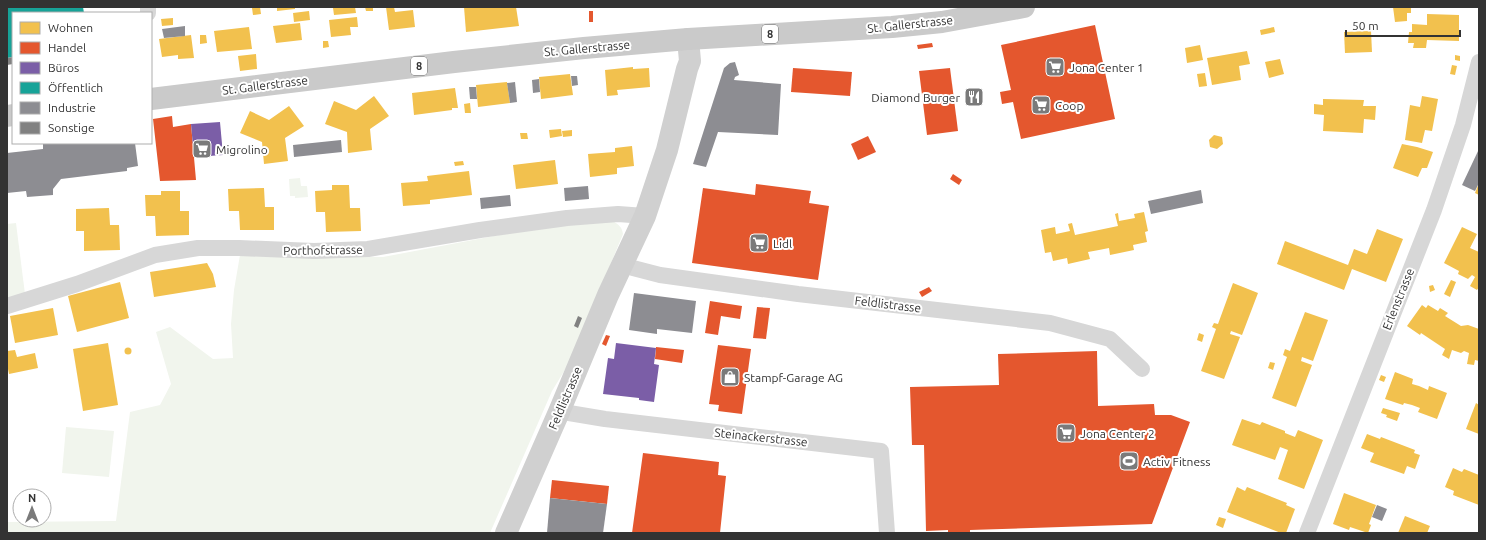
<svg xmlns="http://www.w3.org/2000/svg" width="1486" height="540" viewBox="0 0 1486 540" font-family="Ubuntu,sans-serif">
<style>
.green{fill:#f1f5ed}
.homes{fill:#f2c14e}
.shops{fill:#e4572e}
.offices{fill:#7b5ea7}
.public{fill:#17a398}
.industry{fill:#8d8d92}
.building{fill:#818181}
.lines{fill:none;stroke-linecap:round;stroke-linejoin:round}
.street{stroke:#d7d7d7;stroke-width:16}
.secondary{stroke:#d0d0d0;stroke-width:22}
.primary{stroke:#cacaca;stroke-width:22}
.labels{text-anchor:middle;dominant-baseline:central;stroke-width:4;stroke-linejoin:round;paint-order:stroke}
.shield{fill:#fff;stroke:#707070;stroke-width:1}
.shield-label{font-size:11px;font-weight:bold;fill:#333}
.street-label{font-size:12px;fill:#333;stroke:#fff}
.poi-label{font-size:12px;fill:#333;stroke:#fff;text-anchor:start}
</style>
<rect width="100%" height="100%" fill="#fff"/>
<g class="green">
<path d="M300 178 301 186H307L308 197 295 198V196H290L289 179Z"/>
<path d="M613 221C619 225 622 227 623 234L571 360 552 391 490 533H7V522L116 521 130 412 160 405 171 384 156 332 170 327 213 359 233 358 231 324 234 290 240 255 383 257 542 227Z"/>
<path d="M16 223 25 294 7 298V224Z"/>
<path d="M66 427 114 431 109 477 62 473Z"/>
</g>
<g class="homes">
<path d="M260 7 261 14 253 15 252 8Z"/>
<path d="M277 7H295V9L277 11Z"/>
<path d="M346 7H355L356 13 334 15 333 8Z"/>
<path d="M365 7H373V11H366Z"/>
<path d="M386 7H394L395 12 413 10 415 27 389 30Z"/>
<path d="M464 7H516L519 26 466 32Z"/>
<path d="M1393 7H1411V13H1407V21L1395 22Z"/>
<path d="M309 11 310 20 294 22 293 13Z"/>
<path d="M1427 14 1459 15V41L1427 40 1426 48H1413L1414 43H1408L1409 32H1412V24L1427 25Z"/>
<path d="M357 17 358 27H350L351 35 331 37 329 20Z"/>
<path d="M173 18V25L162 26 161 19Z"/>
<path d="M300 23 302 40 276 43 273 26Z"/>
<path d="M249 27 252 49 217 52 214 31Z"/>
<path d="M1274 27 1275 32 1261 35 1260 30Z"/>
<path d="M1371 31 1372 52 1345 53 1344 32Z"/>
<path d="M191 35 194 58 178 59V55L162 57 159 39Z"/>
<path d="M200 35H206L207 43 200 44Z"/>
<path d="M323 41H328L329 47 323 48Z"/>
<path d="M1200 45 1203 60 1187 63 1185 48Z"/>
<path d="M1247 51 1250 64 1239 66 1241 80 1212 85 1207 58Z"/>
<path d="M256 54 257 69 240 71 238 56Z"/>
<path d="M1455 55 1460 56V61L1455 60Z"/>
<path d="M1280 59 1284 74 1269 78 1265 62Z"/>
<path d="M1452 65 1457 66 1455 75 1450 74Z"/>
<path d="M633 67V69L649 68 650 87 617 90 618 95 607 96 605 70Z"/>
<path d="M1205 73 1207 86 1199 87 1197 74Z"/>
<path d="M570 74 573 95 541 99 539 77Z"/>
<path d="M507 82 510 103 478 107 476 85Z"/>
<path d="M455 88 458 108H452V110L414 115 412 93Z"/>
<path d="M374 96 389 116 370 129 372 150 348 153 347 132 325 124 334 101 356 110Z"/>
<path d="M1422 96 1438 99 1432 131 1425 130 1422 143 1405 140 1410 105 1420 107Z"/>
<path d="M1323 99 1364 100 1363 106H1376L1375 120 1364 119 1363 133 1323 131 1324 115 1314 114V104L1323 105Z"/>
<path d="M470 103 471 113H465L464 104Z"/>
<path d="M289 106 304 126 285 138 288 161 264 164 262 142 240 133 250 111 269 120Z"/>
<path d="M561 129 562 136 550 138 549 130Z"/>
<path d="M572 130V136L563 137 562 131Z"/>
<path d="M520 133H527L528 139H521Z"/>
<path d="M1214 135 1222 137 1223 144 1217 149 1210 147 1209 140Z"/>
<path d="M1402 144 1417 147 1433 152 1427 168H1422L1418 177 1393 168Z"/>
<path d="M632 146 634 166 617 168V174L590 177 588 154 615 152V148Z"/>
<path d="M555 160 558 184 516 189 513 165Z"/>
<path d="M463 161 464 165 455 166 454 162Z"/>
<path d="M469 171 472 195 430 200V204L403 206 401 183 428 181 427 176Z"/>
<path d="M1479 183V195L1475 193Z"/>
<path d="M332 185H349L350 208H360L361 231 326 232 325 212H316L315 191 332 190Z"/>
<path d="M264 188 265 207H274V230H240L239 211H229L228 189Z"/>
<path d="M161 191H180V211H189V235L156 236 155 216H146L145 195H161Z"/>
<path d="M109 208 110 225H119L120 250 84 251V231H76V209Z"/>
<path d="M1144 212 1148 231 1145 232 1147 242 1133 245 1134 250 1110 255 1109 248 1099 250 1088 252 1090 259 1068 264 1067 258 1053 261 1051 252 1045 253 1041 230 1055 227 1056 234 1070 231 1068 224 1072 223 1075 235 1118 226 1115 214 1118 213 1119 221 1135 218 1134 214Z"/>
<path d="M1462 227 1477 234 1470 248 1479 252V287L1477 290 1470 286 1475 277 1472 275 1468 279 1458 274 1459 271 1444 263Z"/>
<path d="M1377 229 1403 239 1386 282 1352 269 1344 290 1277 264 1285 241 1348 265 1354 249 1367 254Z"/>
<path d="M207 263 213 274 216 287 154 297 150 272Z"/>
<path d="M1451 280 1456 282 1450 297 1444 294Z"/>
<path d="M120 282 129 318 77 332 68 296Z"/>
<path d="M1233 283 1258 293 1242 335 1231 331 1230 334 1240 337 1224 379 1201 371 1216 329 1212 327 1214 323 1218 324Z"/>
<path d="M1433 285 1435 290 1430 292 1429 286Z"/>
<path d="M1422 305 1426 308 1428 305 1438 311 1440 308 1448 313 1445 316 1461 326 1468 325 1479 329V361L1475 360 1474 365 1467 364 1469 353 1464 351 1461 353 1452 350 1449 359 1442 355 1445 349 1421 333 1420 335 1407 326Z"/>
<path d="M53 308 58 335 15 343 10 316Z"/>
<path d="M1305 312 1328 320 1313 361 1302 357 1301 361 1312 365 1296 407 1272 398 1287 357 1283 355 1285 349 1290 351Z"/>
<path d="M1199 333 1204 335 1202 342 1197 340Z"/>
<path d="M108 343 118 405 83 411 73 349Z"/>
<circle cx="128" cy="351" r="3.5"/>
<path d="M15 350 17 357 35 353 38 368 9 374 7 364V351Z"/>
<path d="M1270 362 1275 363 1273 370 1268 368Z"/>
<path d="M1395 372 1413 379 1412 384 1419 386 1428 390 1429 386 1447 393 1437 419 1418 412 1420 408 1412 405 1404 403 1403 405 1385 399Z"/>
<path d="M1381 375 1386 377 1384 382 1379 380Z"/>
<path d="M1476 403 1479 405V434L1466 429Z"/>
<path d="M1383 408 1400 413 1397 421 1386 417 1387 415 1381 413Z"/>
<path d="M1242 419 1260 425 1262 422 1285 431V433L1295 437 1298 430 1323 440 1304 489 1278 479 1288 450 1280 447 1275 460 1232 445Z"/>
<path d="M1367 434 1380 439 1381 437 1415 450 1414 453 1420 455 1415 469 1407 466 1404 474 1370 462 1374 453 1361 448Z"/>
<path d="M1453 468 1462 472 1464 469 1479 475V505L1453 495 1454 491 1445 487Z"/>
<path d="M1237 487 1245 491 1247 487 1287 503 1286 505 1295 509 1286 533H1281L1227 512Z"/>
<path d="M1344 493 1376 505 1369 524 1371 525 1368 533 1350 527 1349 530 1333 524Z"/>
<path d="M1405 516 1430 526 1427 533H1398Z"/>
<path d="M1219 517 1226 519 1223 528 1216 525Z"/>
</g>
<g class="shops">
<rect x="589" y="11" width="4" height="11"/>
<path d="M1095 25 1115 119 1021 139 1013 102 1002 104 1000 92 1011 90 1001 45Z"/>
<path d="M932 43 933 47 918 49 917 45Z"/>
<path d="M793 68 852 72 850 96 791 92Z"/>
<path d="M950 68 958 131 927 135 919 71Z"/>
<path d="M980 89V101H969L968 90Z"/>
<path d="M172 116 173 127 191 124 196 180 160 181 153 119Z"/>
<path d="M868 136 876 152 858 160 851 144Z"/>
<path d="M953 174 962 180 959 185 950 179Z"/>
<path d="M756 184 811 191 809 203 829 206 818 280 692 263 703 188 755 195Z"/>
<path d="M929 287 932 291 922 297 919 292Z"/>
<path d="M710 301 742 306 740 319 721 316 718 335 705 333Z"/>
<path d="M757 307 770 308 766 339 753 338Z"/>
<path d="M606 335 610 336 606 346 602 344Z"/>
<path d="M718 345 751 349 742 414 718 411 719 405 709 404Z"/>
<path d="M656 347 684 350 682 363 655 359Z"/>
<path d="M1097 351 1098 406 1154 404 1155 415H1171L1190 422 1152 524 970 530V533H948V530L926 531 924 445H912L910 387 999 385 998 354Z"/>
<path d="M643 453 719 462 718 475 726 476 720 533H632Z"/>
<path d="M552 480 609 486 607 504 550 498Z"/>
</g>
<g class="offices">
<path d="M220 122 223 155 194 157 191 124Z"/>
<path d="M616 343 656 348 654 364 659 365 654 402 639 400V398L603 394 608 358 614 359Z"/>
</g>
<path class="public" d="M7 7H83L84 13H13V57L7 58Z"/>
<g class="industry">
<path d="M185 26V36L164 38 162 29Z"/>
<path d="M735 62 739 75 735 77 734 80 781 84 778 135 718 132 706 167 693 164 724 68 730 63Z"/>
<path d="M571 76H577L578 85 572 86Z"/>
<path d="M539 79 540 92 533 93 532 80Z"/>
<path d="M515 82 517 102 510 103 507 83Z"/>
<path d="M469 87H476L477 99H470Z"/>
<path d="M341 140 342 152 294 157 293 145Z"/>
<path d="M56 143H135L138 166 127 168V171L61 179 53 189V195L27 197 26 191 7 193V153L43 149V144Z"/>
<path d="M1479 149V183L1475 191 1462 185Z"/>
<path d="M588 186 589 199 565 201 564 188Z"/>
<path d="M1201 190 1203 203 1151 214 1148 201Z"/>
<path d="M510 195 511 206 481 209 480 198Z"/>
<path d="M634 293 696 301 692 333 657 329V334L629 330Z"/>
<path d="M550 498 607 504 603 533H547Z"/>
<path d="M1377 505 1387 509 1382 521 1372 517Z"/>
</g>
<g class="building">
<path d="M13 57V64L7 65V58Z"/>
<path d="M578 316 582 318 578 328 574 326Z"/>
</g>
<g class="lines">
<g class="street">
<path d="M148 13V7"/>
<path d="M623 263 633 268 660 275 798 294 1050 323 1110 339 1142 369"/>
<path d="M7 306 77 284 155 255 198 248H239L314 251 368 249 480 230 567 218 618 214 645 216"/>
<path d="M559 412 569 413 605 419 881 451 887 533"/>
<path d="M1307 533 1434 210 1463 125 1479 62"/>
</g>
<path class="secondary" d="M506 533 559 412 608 295 645 216 667 150 687 69 690 61 688 39"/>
<g class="primary">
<path d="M151 99 454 62 584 48 688 39 892 27 942 22 1024 7"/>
<path d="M7 116 13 115"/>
</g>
</g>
<defs>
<g id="supermarket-square" transform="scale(1)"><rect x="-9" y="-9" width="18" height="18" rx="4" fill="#7a7a7a" stroke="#fff"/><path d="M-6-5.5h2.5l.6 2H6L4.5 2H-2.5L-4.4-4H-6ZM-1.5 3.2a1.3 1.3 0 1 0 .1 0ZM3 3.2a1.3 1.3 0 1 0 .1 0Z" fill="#fff"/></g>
<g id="restaurant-square" transform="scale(1)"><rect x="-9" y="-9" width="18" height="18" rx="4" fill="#7a7a7a" stroke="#fff"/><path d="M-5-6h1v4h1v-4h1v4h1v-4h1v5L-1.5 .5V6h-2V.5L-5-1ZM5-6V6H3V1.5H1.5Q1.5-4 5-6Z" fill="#fff"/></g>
<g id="shop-square" transform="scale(1)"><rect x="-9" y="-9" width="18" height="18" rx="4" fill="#7a7a7a" stroke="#fff"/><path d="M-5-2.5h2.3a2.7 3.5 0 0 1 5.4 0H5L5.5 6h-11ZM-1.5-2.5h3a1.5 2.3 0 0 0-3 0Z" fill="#fff"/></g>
<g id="stadium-square" transform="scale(1)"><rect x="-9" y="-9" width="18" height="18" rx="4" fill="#7a7a7a" stroke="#fff"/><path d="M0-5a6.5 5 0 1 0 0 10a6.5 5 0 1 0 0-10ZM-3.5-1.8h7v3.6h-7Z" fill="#fff"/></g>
</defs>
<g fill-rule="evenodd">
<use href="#supermarket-square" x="1055" y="67"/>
<use href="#restaurant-square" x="974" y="97"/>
<use href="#supermarket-square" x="1041" y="105"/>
<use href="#supermarket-square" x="202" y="149"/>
<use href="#supermarket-square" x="759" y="243"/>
<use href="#shop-square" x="730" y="377"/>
<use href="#supermarket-square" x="1066" y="433"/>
<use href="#stadium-square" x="1129" y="461"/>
</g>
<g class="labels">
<g class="shield">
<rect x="762" y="25" width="16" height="18" rx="3"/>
<rect x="411" y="57" width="16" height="18" rx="3"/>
</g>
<g class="shield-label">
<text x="770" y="34">8</text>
<text x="419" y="66">8</text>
</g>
<g class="street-label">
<text transform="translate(910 24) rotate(-6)">St. Gallerstrasse</text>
<text transform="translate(587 48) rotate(-5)">St. Gallerstrasse</text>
<text transform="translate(265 85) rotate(-7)">St. Gallerstrasse</text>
<text transform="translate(323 250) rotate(-1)">Porthofstrasse</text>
<text transform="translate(1398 299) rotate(-68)">Erlenstrasse</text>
<text transform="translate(888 304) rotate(7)">Feldlistrasse</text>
<text transform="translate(565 398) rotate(-67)">Feldlistrasse</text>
<text transform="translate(761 437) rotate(6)">Steinackerstrasse</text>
</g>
<g class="poi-label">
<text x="1069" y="67">Jona Center 1</text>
<text x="960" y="97" text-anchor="end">Diamond Burger</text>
<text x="1055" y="105">Coop</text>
<text x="216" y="149">Migrolino</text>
<text x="773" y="243">Lidl</text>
<text x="744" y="377">Stampf-Garage AG</text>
<text x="1080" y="433">Jona Center 2</text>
<text x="1143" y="461">Activ Fitness</text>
</g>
</g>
<rect width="1486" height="540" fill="none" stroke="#333333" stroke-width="16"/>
<rect x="12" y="12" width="140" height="132" fill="#ffffff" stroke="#adadad"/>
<rect x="20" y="22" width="20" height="12" fill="#f2c14e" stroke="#adadad"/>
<text x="48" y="32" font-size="12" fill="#333333">Wohnen</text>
<rect x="20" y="42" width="20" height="12" fill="#e4572e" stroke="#adadad"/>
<text x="48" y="52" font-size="12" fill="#333333">Handel</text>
<rect x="20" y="62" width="20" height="12" fill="#7b5ea7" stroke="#adadad"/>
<text x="48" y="72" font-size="12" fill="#333333">Büros</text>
<rect x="20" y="82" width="20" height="12" fill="#17a398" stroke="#adadad"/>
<text x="48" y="92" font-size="12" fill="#333333">Öffentlich</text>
<rect x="20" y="102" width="20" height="12" fill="#8d8d92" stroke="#adadad"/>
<text x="48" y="112" font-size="12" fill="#333333">Industrie</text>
<rect x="20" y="122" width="20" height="12" fill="#818181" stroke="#adadad"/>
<text x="48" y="132" font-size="12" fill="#333333">Sonstige</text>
<g transform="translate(32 508)"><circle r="19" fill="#ffffff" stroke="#adadad"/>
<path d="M0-3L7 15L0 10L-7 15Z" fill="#7a7a7a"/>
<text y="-6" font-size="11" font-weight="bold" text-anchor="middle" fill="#333333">N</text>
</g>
<path d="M1346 30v6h114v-6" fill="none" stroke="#333333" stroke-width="2"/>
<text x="1352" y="30" font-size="12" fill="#333333" stroke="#ffffff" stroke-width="3" paint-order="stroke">50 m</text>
</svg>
